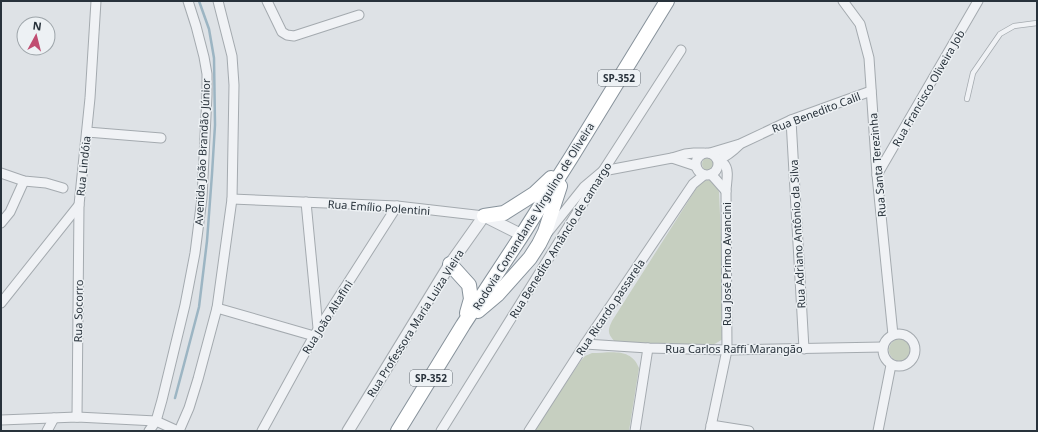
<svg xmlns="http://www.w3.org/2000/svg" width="1038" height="432" viewBox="0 0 1038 432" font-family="'Noto Sans',sans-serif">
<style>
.green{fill:#c6cfc0}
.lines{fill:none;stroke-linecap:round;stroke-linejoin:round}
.stream{stroke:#9cb5c3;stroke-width:2.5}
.service-casing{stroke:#a4aaaf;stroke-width:6}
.minor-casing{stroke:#a4aaaf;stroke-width:11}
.tertiary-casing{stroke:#a4aaaf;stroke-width:13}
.trunk-casing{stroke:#87929b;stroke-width:16}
.service{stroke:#f0f2f5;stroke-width:4.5}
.minor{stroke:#f0f2f5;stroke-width:9}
.tertiary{stroke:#f0f2f5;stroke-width:11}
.trunk{stroke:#fff;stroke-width:14}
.labels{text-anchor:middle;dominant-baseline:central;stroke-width:3;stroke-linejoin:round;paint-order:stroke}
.shield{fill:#edf1f4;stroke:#636b72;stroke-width:1}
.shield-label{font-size:10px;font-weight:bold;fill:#28323b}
.street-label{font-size:11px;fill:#28323b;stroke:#edf1f4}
</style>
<rect width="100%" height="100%" fill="#dee2e6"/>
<g class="green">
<circle cx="709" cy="164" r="7"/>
<path d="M708 180 715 183 719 192 725 328 723 339 713 345 615 342C608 334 607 331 612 321L694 192C698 186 701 181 708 180Z"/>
<circle cx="900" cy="350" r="11"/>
<path d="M592 353C610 353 631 347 639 368L629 431H534L580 362 585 356Z"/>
</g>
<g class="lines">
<path class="stream" d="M175 398 183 368 199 307 207 241 212 174 215 125 214 58 209 29 199 1"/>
<g class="service-casing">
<path id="service" d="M967 99 973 73 1000 34 1014 26 1037 23"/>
</g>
<g class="minor-casing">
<g id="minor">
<path d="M267 1 282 32 287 35 294 36 359 15"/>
<path d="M843 1 860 24 869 58 877 175 893 335"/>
<path d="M791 120 804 349"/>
<path d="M87 132 161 138"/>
<circle cx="707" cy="164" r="11"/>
<path d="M710 153 740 144 791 120 871 91"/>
<path d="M672 158 696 166"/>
<path d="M718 160C727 156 732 152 739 145"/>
<path d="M1 173 24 181 46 183 63 188"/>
<path d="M711 174 726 191"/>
<path d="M877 175 978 1"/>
<path d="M232 199 397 206 484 216"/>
<path d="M306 202 318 328"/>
<path d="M1 223 10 212 24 181"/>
<path d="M548 232 584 187 603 171 672 158 685 154 694 153H703"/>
<path d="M1 303 79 205"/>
<path d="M217 308 314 336"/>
<circle cx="899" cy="350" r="16"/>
<path d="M585 344 648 348 727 350 883 347"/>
<path d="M77 417 79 205 90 98 96 1"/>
<path d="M1 420 77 417 156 421 178 431"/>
<path d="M711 425 749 431"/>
<path d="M47 431 54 418"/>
<path d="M149 431 156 421 162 400 185 305 195 253 202 198 207 95V74L204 57 196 26 188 1"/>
<path d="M179 431 189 408 198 379 217 308 232 199 234 85 232 56 218 1"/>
<path d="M262 431 314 336 397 206"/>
<path d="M441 431 603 171 681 50"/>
<path d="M529 431 585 344 693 184 704 175"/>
<path d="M635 431 648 348"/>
<path d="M710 431 727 350 726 191C726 184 730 170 724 164 722 163 720 162 718 160"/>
<path d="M878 431 891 365"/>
</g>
</g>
<g class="tertiary-casing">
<path id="tertiary" d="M348 431 450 264 484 216 522 235"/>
</g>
<g class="trunk-casing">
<g id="trunk">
<path d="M484 216 504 213 534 194 551 178"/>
<path d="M450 264 469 285 471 299 467 313"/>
<path d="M478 311 497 295 530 258 539 244 545 232 560 186"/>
<path d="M398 431 463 325 522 235 572 156 667 1"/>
</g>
</g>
<use href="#service" class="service"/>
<use href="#minor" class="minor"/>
<use href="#tertiary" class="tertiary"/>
<use href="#trunk" class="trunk"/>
</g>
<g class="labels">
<g class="shield">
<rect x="598" y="70" width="42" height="16" rx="3"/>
<rect x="410" y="370" width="42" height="16" rx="3"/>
</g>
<g class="shield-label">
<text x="619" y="78">SP-352</text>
<text x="431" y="378">SP-352</text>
</g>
<g class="street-label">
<text transform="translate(928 88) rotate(-60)">Rua Francisco Oliveira Job</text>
<text transform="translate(816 112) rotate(-21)">Rua Benedito Calil</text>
<text transform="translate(202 152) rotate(-87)">Avenida João Brandão Júnior</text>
<text transform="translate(877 165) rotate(-95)">Rua Santa Terezinha</text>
<text transform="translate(83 166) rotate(-84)">Rua Lindóia</text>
<text transform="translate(379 207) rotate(4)">Rua Emílio Polentini</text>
<text transform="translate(533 216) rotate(-58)">Rodovia Comandante Virgulino de Oliveira</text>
<text transform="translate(797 234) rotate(-93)">Rua Adriano Antônio da Silva</text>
<text transform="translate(560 240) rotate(-58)">Rua Benedito Amâncio de camargo</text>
<text transform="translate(726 264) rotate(-90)">Rua José Primo Avancini</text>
<text transform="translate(610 307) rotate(-56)">Rua Ricardo passarela</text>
<text transform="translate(78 311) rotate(-89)">Rua Socorro</text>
<text transform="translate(327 317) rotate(-58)">Rua João Altafini</text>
<text transform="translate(415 323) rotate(-58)">Rua Professora Maria Luiza Vieira</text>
<text x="734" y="348">Rua Carlos Raffi Marangão</text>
</g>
</g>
<rect width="1038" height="432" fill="none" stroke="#28323b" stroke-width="4"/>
<g transform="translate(36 36) rotate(7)"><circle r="19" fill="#edf1f4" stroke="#9ea5aa"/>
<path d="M0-3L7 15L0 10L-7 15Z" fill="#c04d71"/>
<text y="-6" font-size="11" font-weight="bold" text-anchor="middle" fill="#28323b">N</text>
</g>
</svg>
